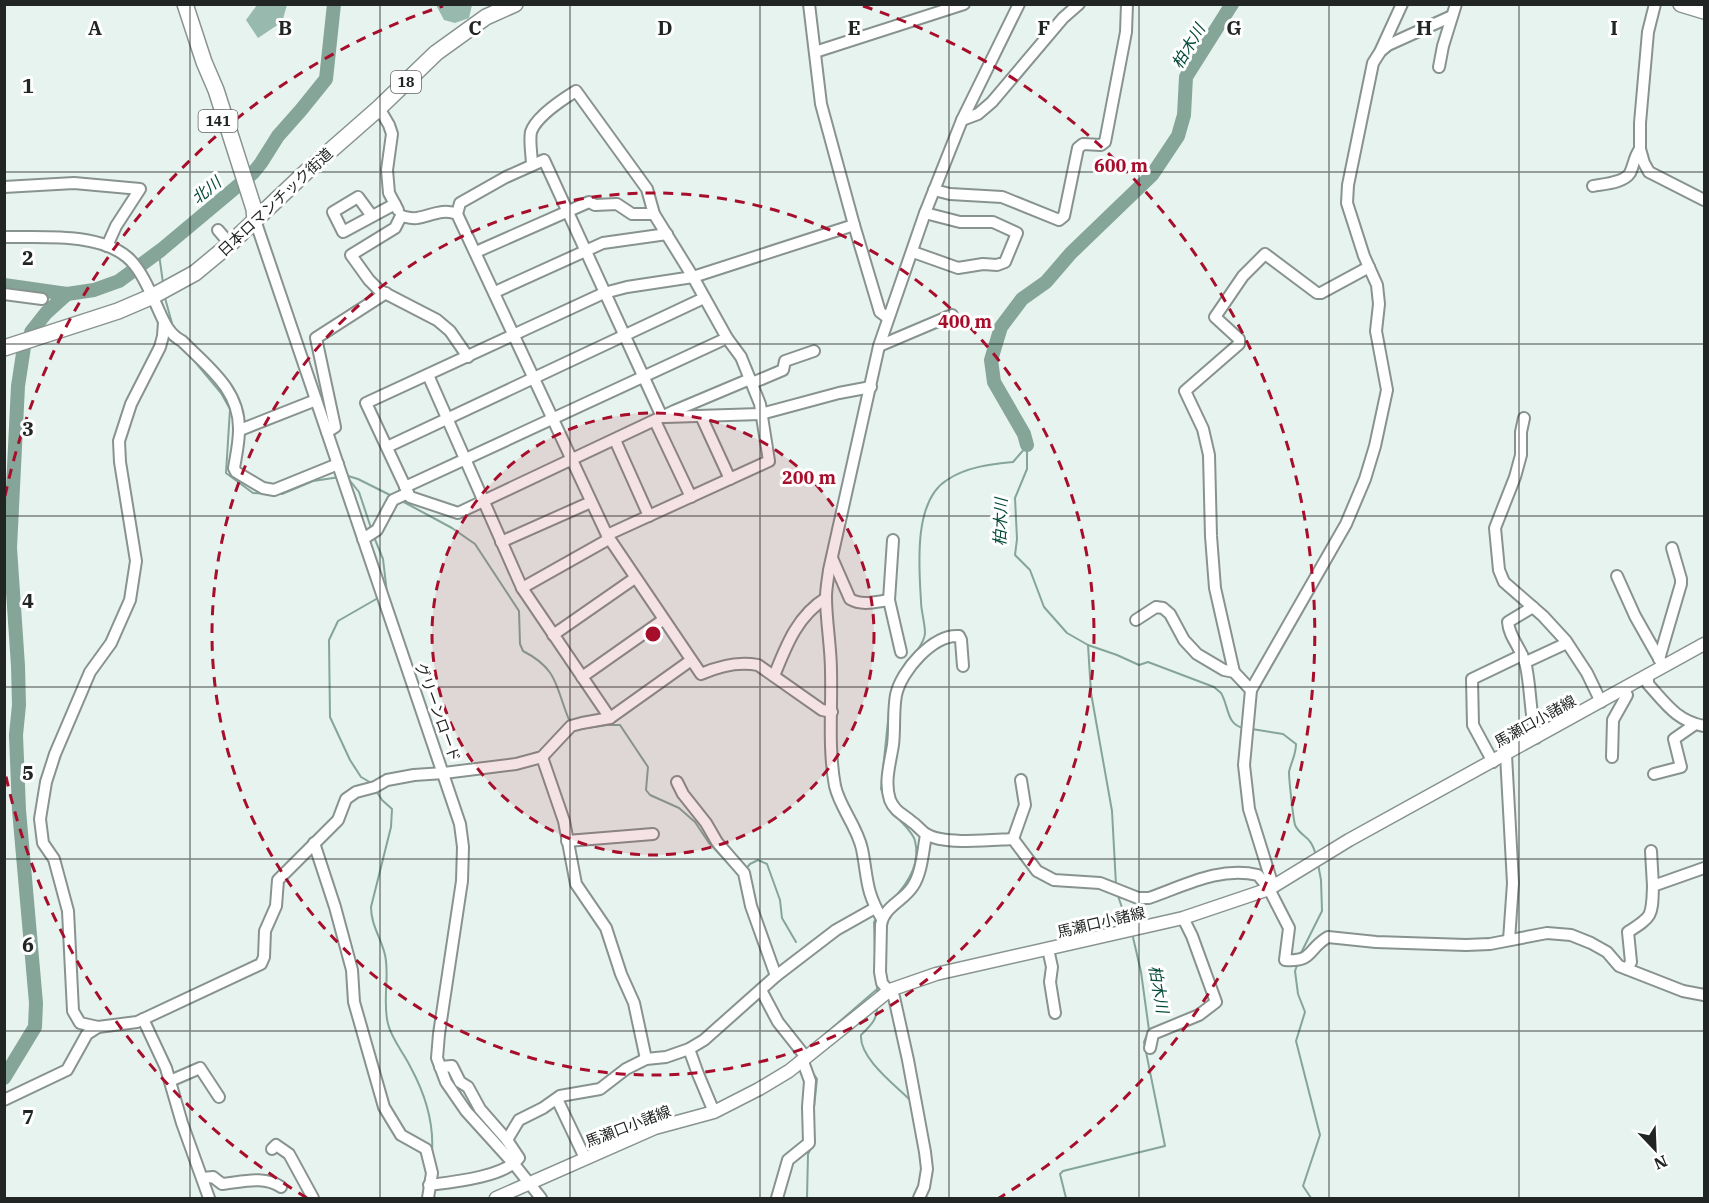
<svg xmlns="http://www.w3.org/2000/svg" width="1709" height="1203" viewBox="0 0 1709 1203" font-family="'IBM Plex Serif','Noto Sans JP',serif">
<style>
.forest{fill:#98b9ad}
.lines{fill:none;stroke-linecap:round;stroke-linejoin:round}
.stream{stroke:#84a598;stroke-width:2}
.river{stroke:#84a598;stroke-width:14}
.minor-casing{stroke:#88938f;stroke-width:14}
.major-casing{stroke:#88938f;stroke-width:15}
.highway-casing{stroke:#88938f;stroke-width:18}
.minor{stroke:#fff;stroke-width:10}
.major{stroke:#fff;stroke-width:12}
.highway{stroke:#fff;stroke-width:15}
.grid{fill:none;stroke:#212524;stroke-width:1.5;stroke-opacity:0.55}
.ring{fill:none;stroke:#a70e2b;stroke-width:3;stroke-dasharray:10 8}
.labels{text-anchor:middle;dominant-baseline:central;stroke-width:6;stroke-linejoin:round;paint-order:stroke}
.shield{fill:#fff;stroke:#646666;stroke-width:1.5}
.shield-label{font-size:14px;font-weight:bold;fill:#212524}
.street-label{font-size:15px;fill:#212524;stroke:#fff}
.water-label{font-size:16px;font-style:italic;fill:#044a38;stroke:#fff}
.grid-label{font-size:20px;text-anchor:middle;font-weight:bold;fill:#212524;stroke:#fff;stroke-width:6;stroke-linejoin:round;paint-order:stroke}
.centre{fill:#a70e2b;stroke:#fff;stroke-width:3}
.ring-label{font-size:18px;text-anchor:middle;font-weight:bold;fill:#a70e2b;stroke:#fff;stroke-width:6;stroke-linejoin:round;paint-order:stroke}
</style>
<rect width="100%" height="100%" fill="#e7f3ee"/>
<g class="forest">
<path d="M257 5H287L282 22 258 38 246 20Z"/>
<path d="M436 5H472L469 18 455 23 444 20Z"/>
</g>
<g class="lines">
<g class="stream">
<path d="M161 250 159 254 163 283"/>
<path d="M165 298 173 327"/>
<path d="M191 357 221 393 230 409 226 473 253 493 270 494"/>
<path d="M1027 445V469L1015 498 1017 539 1015 555 1030 570 1044 607 1067 633 1088 645 1091 693 1112 811 1116 885"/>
<path d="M348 476 358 479 392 496"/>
<path d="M347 477 359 492 371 528"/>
<path d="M276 494H282L313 481 340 477"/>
<path d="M400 500 452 528 475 544 519 611 520 644 523 651C560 670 555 688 570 722"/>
<path d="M374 537 383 559 387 593 386 594"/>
<path d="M1088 645 1117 655 1139 665 1148 662 1214 687C1216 689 1219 691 1221 693 1229 706 1226 725 1244 728"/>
<path d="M894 684C899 667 924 649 925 633 925 623 921 611 921 601 919 567 913 501 947 480 966 467 991 464 1013 462L1027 446"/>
<path d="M580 729 607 725H620L648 767 646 790 650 795 679 808 695 822 709 843 740 876 741 875"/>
<path d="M1252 729 1283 734 1296 744C1296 755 1291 762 1289 772 1289 780 1293 817 1295 825 1301 838 1311 834 1316 856"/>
<path d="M373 784 361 777 350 760 330 717 329 640 338 621 378 598"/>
<path d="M375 789 382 800 392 809 391 827 371 907C371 925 381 938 385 955 390 977 382 1001 388 1024 392 1040 404 1053 411 1068 425 1094 434 1122 432 1152"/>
<path d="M885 799 881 789 890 701"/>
<path d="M745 870 750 864 758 860 767 864 780 900 782 918 796 942"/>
<path d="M1117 893 1128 925"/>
<path d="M891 901C907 885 921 864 915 841 913 832 900 821 894 814"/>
<path d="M875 954 874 922 878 916"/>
<path d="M1300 955 1322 911 1321 880 1318 864"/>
<path d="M1298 963 1295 971 1298 994 1305 1012 1296 1041 1320 1135 1303 1186 1311 1198"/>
<path d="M877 996V984"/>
<path d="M877 1005C878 1019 871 1025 861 1035 859 1058 895 1085 910 1100"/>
<path d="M817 1041 876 990"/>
<path d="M811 1070 817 1079 813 1117"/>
<path d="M423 1198 424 1189"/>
<path d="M807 1198 808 1154 811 1148"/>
<path d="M1066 1198 1060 1174 1063 1171 1165 1146 1144 1042 1149 1030 1141 972 1132 933"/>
</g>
<g class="river">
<path d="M4 285 67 294 94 290 119 281 161 250 253 173 261 163 278 136 301 110 326 79 334 4"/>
<path d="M31 332 46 313 67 294"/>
<path d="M1027 445 1024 434 994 382 991 360 1001 327 1022 299 1046 282 1071 253 1152 175 1178 136 1184 115 1186 77 1232 4"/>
<path d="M4 1078 35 1027 36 1003 19 810 16 735 19 705 18 666 10 548 18 386 24 347"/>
</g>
<g class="minor-casing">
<g id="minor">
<path d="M809 4 821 104 854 225 880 312 888 318"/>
<path d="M1655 4 1648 32 1640 123V149L1644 163 1649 172 1704 200"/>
<path d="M1382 50 1388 45 1452 16"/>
<path d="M815 52 964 4"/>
<path d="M1439 67 1443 46 1456 4"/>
<path d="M379 108 389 125 392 134 387 170 389 193 398 210"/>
<path d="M962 120 978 114 992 102 1063 18 1079 4"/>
<path d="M532 165C532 156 529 141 531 132 536 117 563 99 576 91L647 189 654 214"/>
<path d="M1593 186C1603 184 1624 183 1630 173 1634 165 1634 157 1640 149"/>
<path d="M4 187 74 183 140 189 116 226 107 246"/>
<path d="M934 190 950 194 1002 197 1059 220 1064 216 1078 148 1083 144 1101 145 1105 142 1126 32 1127 4"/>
<path d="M457 214 460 203 506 177 544 160 662 417"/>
<path d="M372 216 358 197 333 212 343 232 395 204"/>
<path d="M401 216C406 217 412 219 417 218 430 216 443 208 457 214L607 535 701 674C719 666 738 661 758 665L822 710 832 712"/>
<path d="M401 216 395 228 351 255 369 280 379 290 437 320 450 331 468 357"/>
<path d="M255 220 460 824 463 847 462 881 439 1034 437 1058 446 1082 466 1111 514 1164 541 1198"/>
<path d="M218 230 230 244"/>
<path d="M4 237C41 238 97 232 127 257 139 267 147 285 154 300 162 316 166 333 182 341 208 367 240 390 239 430 239 443 236 456 234 468L236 472 263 488 274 490 338 464"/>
<path d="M476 252 589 202 595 205 617 204 632 214H654L693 277 727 338 741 357 760 404 769 461 607 535"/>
<path d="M913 252 958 268 983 264 997 265 1005 262 1017 233 993 222H960L925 213"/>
<path d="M495 292 603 243 667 234"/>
<path d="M4 294 42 299"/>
<path d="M164 322 163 336 160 347 131 404 119 441 120 462 136 561 130 600 111 643 90 672 55 754 46 782 40 819 43 843 54 859 68 911 73 1011 80 1023 98 1027 137 1022 261 964 264 957 265 931 276 906 278 880 338 820 346 799 356 792 375 787 387 780 414 775 444 773 516 764 542 757 571 726 582 723 610 718 690 661"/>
<path d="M879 346 952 315"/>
<path d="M428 375 522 588 610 718"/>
<path d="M750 379 674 411 458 513 410 497 366 403 604 293 627 287 693 277 854 225"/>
<path d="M752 383 783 370 785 361 814 351"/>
<path d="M701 416 730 479"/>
<path d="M665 417 761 414 839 393 871 387"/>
<path d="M1524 418 1521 432V455L1515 477 1495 528 1499 570 1504 582 1543 616 1566 641 1587 673 1601 702"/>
<path d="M655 421 691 497"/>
<path d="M240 430 316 400"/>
<path d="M327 432 335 427 316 338 386 293"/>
<path d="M615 440 649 516"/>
<path d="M387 447 704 298"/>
<path d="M405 487 727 338"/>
<path d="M363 539 377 530 393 500 408 493"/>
<path d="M893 540 889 600 901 652"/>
<path d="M501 542 591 502"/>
<path d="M832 558 850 599C862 606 875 602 889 600"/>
<path d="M1617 576 1635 616 1661 662"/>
<path d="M522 588 609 539"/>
<path d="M1533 607 1508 622C1509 638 1523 650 1526 666 1531 690 1530 714 1536 738"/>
<path d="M1136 620 1156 607 1163 608 1170 614 1184 640 1197 654 1224 670 1234 672 1251 690"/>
<path d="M553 635 635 578"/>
<path d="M1659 659 1681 584V579L1672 548"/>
<path d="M1526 662 1567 643"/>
<path d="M963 666 961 640 959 636C933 634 901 671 896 695 893 711 895 729 893 745 890 764 884 782 890 800 895 812 903 814 912 822 917 825 921 831 926 834 943 845 992 840 1013 839L1037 871 1054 880 1100 883 1138 898H1149C1184 886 1219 866 1258 875L1269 889 1289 928 1285 960C1314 962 1307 949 1328 937L1376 942 1466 945 1490 944 1547 933 1571 935 1591 943 1607 952 1619 966 1683 991 1704 995"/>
<path d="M1234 672 1215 588 1211 536 1209 455 1203 429 1185 391 1239 344V339L1215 317 1243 276 1265 254 1317 293H1321L1369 267"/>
<path d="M774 676C786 646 797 616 826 598"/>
<path d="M582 677 663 620"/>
<path d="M1648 677V684C1666 704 1677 721 1704 726"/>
<path d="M1506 755 1513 883 1509 940"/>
<path d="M542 757 564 821 576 884 606 928 621 974 634 1003 646 1059"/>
<path d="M1612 757 1613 720 1627 695 1624 690"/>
<path d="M1493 762 1473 725 1472 679 1522 655"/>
<path d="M1654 774 1681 767 1674 739 1694 725"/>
<path d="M677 782 683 794 706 823 717 842 744 873 751 906 776 976"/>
<path d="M1013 839 1025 805 1021 780"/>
<path d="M567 841 653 834"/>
<path d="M314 843 335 907 352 970 354 1002 384 1107 401 1135 426 1149 432 1173 428 1198"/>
<path d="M1651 851 1653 886"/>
<path d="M1273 886 1249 809 1244 765 1251 690 1346 524 1365 479 1375 446 1387 390 1376 331 1379 304 1377 285 1364 256 1347 203 1348 185 1373 63 1380 52 1402 4"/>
<path d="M882 919C865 890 868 879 862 849 857 826 840 808 835 786 828 749 832 708 831 671 831 647 826 621 826 597 826 588 828 579 829 570L879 346 925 213 962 120 1019 4"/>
<path d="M1048 949 1052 967 1050 982 1055 1013"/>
<path d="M1627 969 1631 962 1628 932C1653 916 1652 916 1653 886L1704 868"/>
<path d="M761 990 778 1022 805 1056"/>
<path d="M143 1019 166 1068 182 1123 209 1198"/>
<path d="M1150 1048 1153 1034 1199 1015 1216 1002 1192 936 1183 918"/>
<path d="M689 1049 698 1074 714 1112"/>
<path d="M440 1067 452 1066 460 1082 468 1087 480 1109 507 1140"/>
<path d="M170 1081 200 1068 219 1097"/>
<path d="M557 1099 585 1158"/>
<path d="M4 1100 67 1070 87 1034 98 1027"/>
<path d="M272 1149 276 1145 289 1154 313 1198"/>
<path d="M203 1178 213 1177 222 1184C242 1182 264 1175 281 1187"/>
<path d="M429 1185C453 1182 504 1177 519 1158L507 1140 519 1120 543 1108 560 1096 600 1089 626 1069 646 1059 666 1057 689 1049 704 1040 776 976 836 930 875 908"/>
<path d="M777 1198 788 1160 809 1143 808 1107 810 1081 802 1059"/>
<path d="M919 1198 924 1187 927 1169 925 1152 908 1060 894 997 882 983 880 972 881 925C884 906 904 901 913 886 922 872 923 851 926 835"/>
</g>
</g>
<g class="major-casing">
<path id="major" d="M496 1198 655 1128 714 1112 759 1089 789 1071 890 990 936 974 1183 918 1269 889 1349 840 1704 644"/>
</g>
<g class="highway-casing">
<g id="highway">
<path d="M185 4 204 62 216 90 254 209 255 220"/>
<path d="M1681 4 1704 11"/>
<path d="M4 348 118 311 153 296 195 273 230 244 306 172 379 108 436 53 486 17 515 4"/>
</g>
</g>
<use href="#minor" class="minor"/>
<use href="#major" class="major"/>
<use href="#highway" class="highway"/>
</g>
<path class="grid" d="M190 4V1198M380 4V1198M570 4V1198M760 4V1198M949 4V1198M1139 4V1198M1329 4V1198M1519 4V1198M4 172H1704M4 344H1704M4 516H1704M4 687H1704M4 859H1704M4 1031H1704"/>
<circle cx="653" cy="634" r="221" fill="#a70e2b" fill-opacity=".12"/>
<g class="ring">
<circle cx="653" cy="634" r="221"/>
<circle cx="653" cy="634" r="441"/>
<path d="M307 1198A662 662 0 0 1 5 772M5 496A662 662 0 0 1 443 6M863 6A662 662 0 0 1 999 1198"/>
</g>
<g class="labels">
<g class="shield">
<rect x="391" y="71" width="30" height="22" rx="4.5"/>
<rect x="198.5" y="110" width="39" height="22" rx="4.5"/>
</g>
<g class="shield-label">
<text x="406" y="82">18</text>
<text x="218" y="121">141</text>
</g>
<g class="street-label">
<text transform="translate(275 202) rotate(-43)">日本ロマンチック街道</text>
<text transform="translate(438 712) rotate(70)">グリーンロード</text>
<text transform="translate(1535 721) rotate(-29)">馬瀬口小諸線</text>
<text transform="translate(1101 922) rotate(-13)">馬瀬口小諸線</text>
<text transform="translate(628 1126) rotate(-21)">馬瀬口小諸線</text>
</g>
<g class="water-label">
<text transform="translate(1188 46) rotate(-59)">柏木川</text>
<text transform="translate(206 190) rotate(-39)">北川</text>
<text transform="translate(1000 522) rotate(-88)">柏木川</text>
<text transform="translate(1159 989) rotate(80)">柏木川</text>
</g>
</g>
<g class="grid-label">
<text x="95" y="35">A</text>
<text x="285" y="35">B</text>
<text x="475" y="35">C</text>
<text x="665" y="35">D</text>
<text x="854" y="35">E</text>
<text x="1044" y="35">F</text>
<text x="1234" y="35">G</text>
<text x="1424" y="35">H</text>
<text x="1614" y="35">I</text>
<text x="28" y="93">1</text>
<text x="28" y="265">2</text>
<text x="28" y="436">3</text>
<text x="28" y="608">4</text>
<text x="28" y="780">5</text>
<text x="28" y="952">6</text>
<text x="28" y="1124">7</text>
</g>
<circle cx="653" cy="634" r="9" class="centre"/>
<g class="ring-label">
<text x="1121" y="172">600 m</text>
<text x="965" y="328">400 m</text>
<text x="809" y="484">200 m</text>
</g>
<rect width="1709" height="1203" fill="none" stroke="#212524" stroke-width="12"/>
<g transform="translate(1655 1149) rotate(157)" stroke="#ffffff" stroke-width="4.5" paint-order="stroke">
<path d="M0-4.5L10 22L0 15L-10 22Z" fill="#212524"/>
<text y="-9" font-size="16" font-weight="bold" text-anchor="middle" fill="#212524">N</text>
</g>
</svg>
